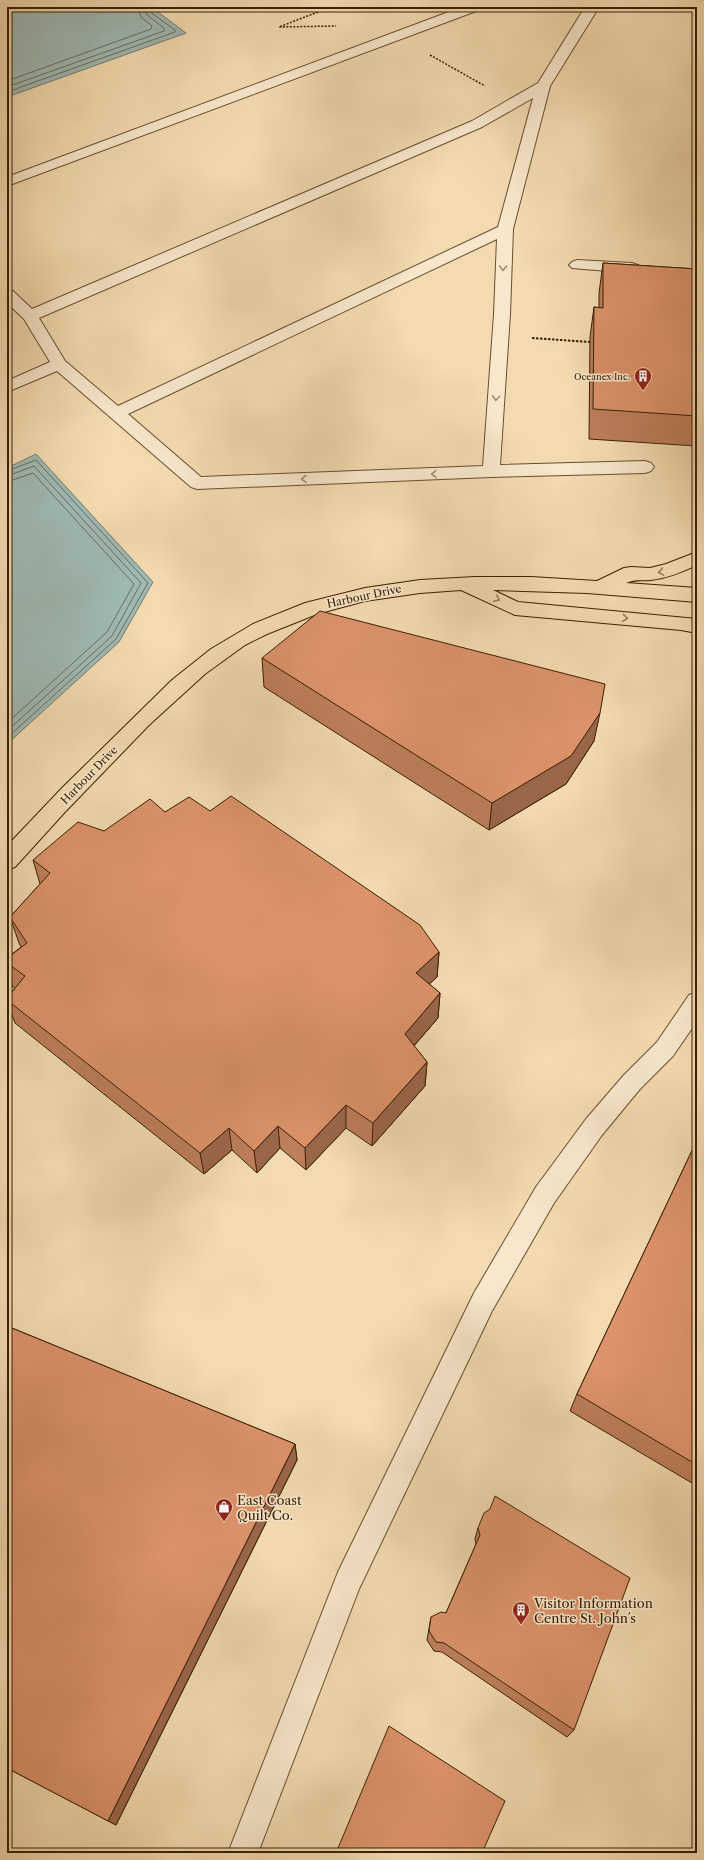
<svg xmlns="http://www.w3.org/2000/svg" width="704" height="1860" viewBox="0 0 704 1860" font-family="'Libre Caslon Text',serif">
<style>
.water{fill:#9eb9b4;stroke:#757c6d}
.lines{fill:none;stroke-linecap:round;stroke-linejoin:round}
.shore{stroke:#6b6c5b;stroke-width:1}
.minor-casing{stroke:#674e2e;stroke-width:2}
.major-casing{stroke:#382002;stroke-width:2}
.path-far1{stroke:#382002;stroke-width:1.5;stroke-dasharray:2 1.5;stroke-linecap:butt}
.path{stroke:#382002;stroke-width:2;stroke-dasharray:2.5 1.5;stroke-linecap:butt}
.minor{fill:#f8e7cc;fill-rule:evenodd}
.major{fill:#f4dab0;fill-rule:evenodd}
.wall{fill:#bd7e5b;stroke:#382002}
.shaded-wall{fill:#9a664a;stroke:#382002}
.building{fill:#dc926a;stroke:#382002}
.oneway{stroke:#a28d71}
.oneway2{stroke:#967d59}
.labels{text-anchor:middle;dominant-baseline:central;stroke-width:3;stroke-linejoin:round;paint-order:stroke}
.far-poi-label{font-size:9px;fill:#382002;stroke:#f8e7cc;text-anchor:end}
.street-label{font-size:11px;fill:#382002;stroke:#f8e7cc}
.near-poi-label{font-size:13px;fill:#382002;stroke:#f8e7cc;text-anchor:start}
</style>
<rect width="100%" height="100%" fill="#f4dab0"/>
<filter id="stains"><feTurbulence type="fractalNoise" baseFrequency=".005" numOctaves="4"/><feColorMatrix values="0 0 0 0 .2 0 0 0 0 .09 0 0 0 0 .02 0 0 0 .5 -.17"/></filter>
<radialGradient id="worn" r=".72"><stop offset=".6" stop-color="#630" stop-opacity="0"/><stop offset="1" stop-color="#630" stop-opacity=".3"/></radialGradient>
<g class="water">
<path d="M7 7H151L186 33 7 97Z"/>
<path d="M36 454 153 582 119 642 7 744V468Z"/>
</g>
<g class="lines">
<g class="shore">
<path d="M7 81 151 29 152 26 141 17 138 7"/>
<path d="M7 87 164 31V28L147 15 144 7"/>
<path d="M7 92 175 32V30L150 12 149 7"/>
<path d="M7 471 36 460 148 583 116 639 7 738"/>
<path d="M7 476 34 466 141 583 112 636 7 731"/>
<path d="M7 482 33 473 134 584 107 632 7 723"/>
</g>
<g class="minor-casing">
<g id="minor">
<path d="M462 7H481L479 10 7 186V177Z"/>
<path d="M585 7H599L550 86 513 229 510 314 500 465 645 461 651 463 654 467 651 471 645 473 491 477 197 489 191 487 57 371 7 392V381L50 362 24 319 7 303V289L13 291 32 309 472 121 538 83ZM533 98 498 227 118 406 65 361 39 318 482 127ZM497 239 494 314 483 466 201 477 128 414Z"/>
<path d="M577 260 632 263 638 265 640 268 638 271 632 273 572 268 569 265 572 262Z"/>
<path d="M697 992V1021L673 1056 640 1089 602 1135 554 1203 492 1311 359 1589 258 1853H228L338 1572 474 1293 536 1187 586 1119 624 1075 657 1042 689 995Z"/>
</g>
</g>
<g class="major-casing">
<path id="major" d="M697 552V565C682 572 668 578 651 580 642 581 635 579 626 583L697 588V602L587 593 493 590 518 602 697 619V633L681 630 515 615 461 590 420 593 365 601 317 614 267 634 245 645 205 674 149 725 64 813 15 867 7 870V846L62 788 172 680 211 649 253 624 305 603 365 588 420 580 475 577H531L597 581 624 568 631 567 650 568 666 564Z"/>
</g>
<g class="path-far1">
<path d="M331 7 279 27 336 26"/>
<path d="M430 55 485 86"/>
</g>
<path class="path" d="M532 338 590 342"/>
<use href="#minor" class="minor"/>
<use href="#major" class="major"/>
</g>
<g class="wall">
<path d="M603 263 697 269V441L696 446 589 439 590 337 594 307 599 308V293Z"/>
<path d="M262 658 594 741 566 784 489 830 264 687Z"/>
<path d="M210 811 439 952 437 977 429 984 440 993 438 1018 414 1046 427 1062 425 1086 372 1146 346 1128 306 1170 280 1148 257 1173 232 1150 204 1174 15 1023 7 1001V998L15 988 12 986 7 971V958L21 947 19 943 10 917 40 884 33 860 104 831 165 812Z"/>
<path d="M697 1140V1486L570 1411 577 1394Z"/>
<path d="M7 1326 295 1444 297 1460 116 1825 7 1768Z"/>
<path d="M478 1528 574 1730 567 1737 442 1652 434 1651 427 1640 431 1617 446 1613 476 1544 475 1539Z"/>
</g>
<g class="shaded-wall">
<path d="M600 713 594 741 566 784 489 830 492 803Z"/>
<path d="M439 952 437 977 414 998 416 973Z"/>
<path d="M440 993 438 1018 403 1058 405 1034Z"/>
<path d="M427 1062 425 1086 372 1146 373 1123Z"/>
<path d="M346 1105V1128L306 1170 305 1148Z"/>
<path d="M278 1126 280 1148 257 1173 254 1151Z"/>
<path d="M229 1128 232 1150 204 1174 200 1153Z"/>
<path d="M295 1444 297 1460 116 1825 108 1821Z"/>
</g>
<g class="building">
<path d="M603 263 697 269V416L593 409 594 307 603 308Z"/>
<path d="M320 611 605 684 600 713 571 756 492 803 262 658Z"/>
<path d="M231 796 420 925 439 952 416 973 440 993 405 1034 427 1062 373 1123 346 1105 305 1148 278 1126 254 1151 229 1128 200 1153 7 1000V998L25 976 7 963V958L27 943 10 917 50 873 33 860 78 822 104 831 150 799 165 812 189 797 210 811Z"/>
<path d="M697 1140V1465L577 1394Z"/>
<path d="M7 1326 295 1444 108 1821 7 1768Z"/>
<path d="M495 1496 630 1578 574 1730 444 1643 436 1642 429 1631 431 1617 441 1612 446 1613 480 1535 478 1528 484 1513 490 1509Z"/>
<path d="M389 1726 505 1801 482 1853H336Z"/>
</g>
<defs><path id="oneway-chevron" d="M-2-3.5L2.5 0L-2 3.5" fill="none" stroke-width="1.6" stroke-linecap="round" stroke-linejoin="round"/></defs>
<g class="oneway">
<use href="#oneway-chevron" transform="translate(503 268) rotate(92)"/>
<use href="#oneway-chevron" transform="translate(496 398) rotate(94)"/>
<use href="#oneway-chevron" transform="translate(434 474) rotate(178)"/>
<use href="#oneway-chevron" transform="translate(304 479) rotate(178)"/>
</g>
<g class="oneway2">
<use href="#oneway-chevron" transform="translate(661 572) rotate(170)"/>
<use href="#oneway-chevron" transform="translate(497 599) rotate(25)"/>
<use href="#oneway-chevron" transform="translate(625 618) rotate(5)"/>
</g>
<defs>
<g id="building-pin" transform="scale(0.9)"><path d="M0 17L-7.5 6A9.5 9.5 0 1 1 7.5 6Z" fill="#8f2418" stroke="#f8e7cc"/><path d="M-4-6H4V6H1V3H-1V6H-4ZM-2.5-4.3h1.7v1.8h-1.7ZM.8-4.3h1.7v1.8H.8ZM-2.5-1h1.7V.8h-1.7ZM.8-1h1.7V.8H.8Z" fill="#fff"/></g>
<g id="shop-pin" transform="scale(0.9)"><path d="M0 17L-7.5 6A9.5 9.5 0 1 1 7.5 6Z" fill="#8f2418" stroke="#f8e7cc"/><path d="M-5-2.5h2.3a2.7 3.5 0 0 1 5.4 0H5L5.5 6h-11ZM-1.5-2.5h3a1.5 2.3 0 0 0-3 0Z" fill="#fff"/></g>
</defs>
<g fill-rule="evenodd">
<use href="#building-pin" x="643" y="376"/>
<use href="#shop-pin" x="224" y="1507"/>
<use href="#building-pin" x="521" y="1610"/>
</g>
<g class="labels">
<g class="far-poi-label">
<text x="630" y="376">Oceanex Inc.</text>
</g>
<g class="street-label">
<text transform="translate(364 596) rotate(-12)">Harbour Drive</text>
<text transform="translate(89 775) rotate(-46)">Harbour Drive</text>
</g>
<g class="near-poi-label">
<text x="237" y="1500">East Coast<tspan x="237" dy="15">Quilt Co.</tspan></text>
<text x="534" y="1603">Visitor Information<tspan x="534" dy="15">Centre St. John´s</tspan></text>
</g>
</g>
<rect width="704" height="1860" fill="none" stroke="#f4dab0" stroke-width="24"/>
<rect x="8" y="8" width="688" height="1844" fill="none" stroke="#382002" stroke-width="2"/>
<rect x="12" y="12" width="680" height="1836" fill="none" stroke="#382002"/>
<rect width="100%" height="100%" filter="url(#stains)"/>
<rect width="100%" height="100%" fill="url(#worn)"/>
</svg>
